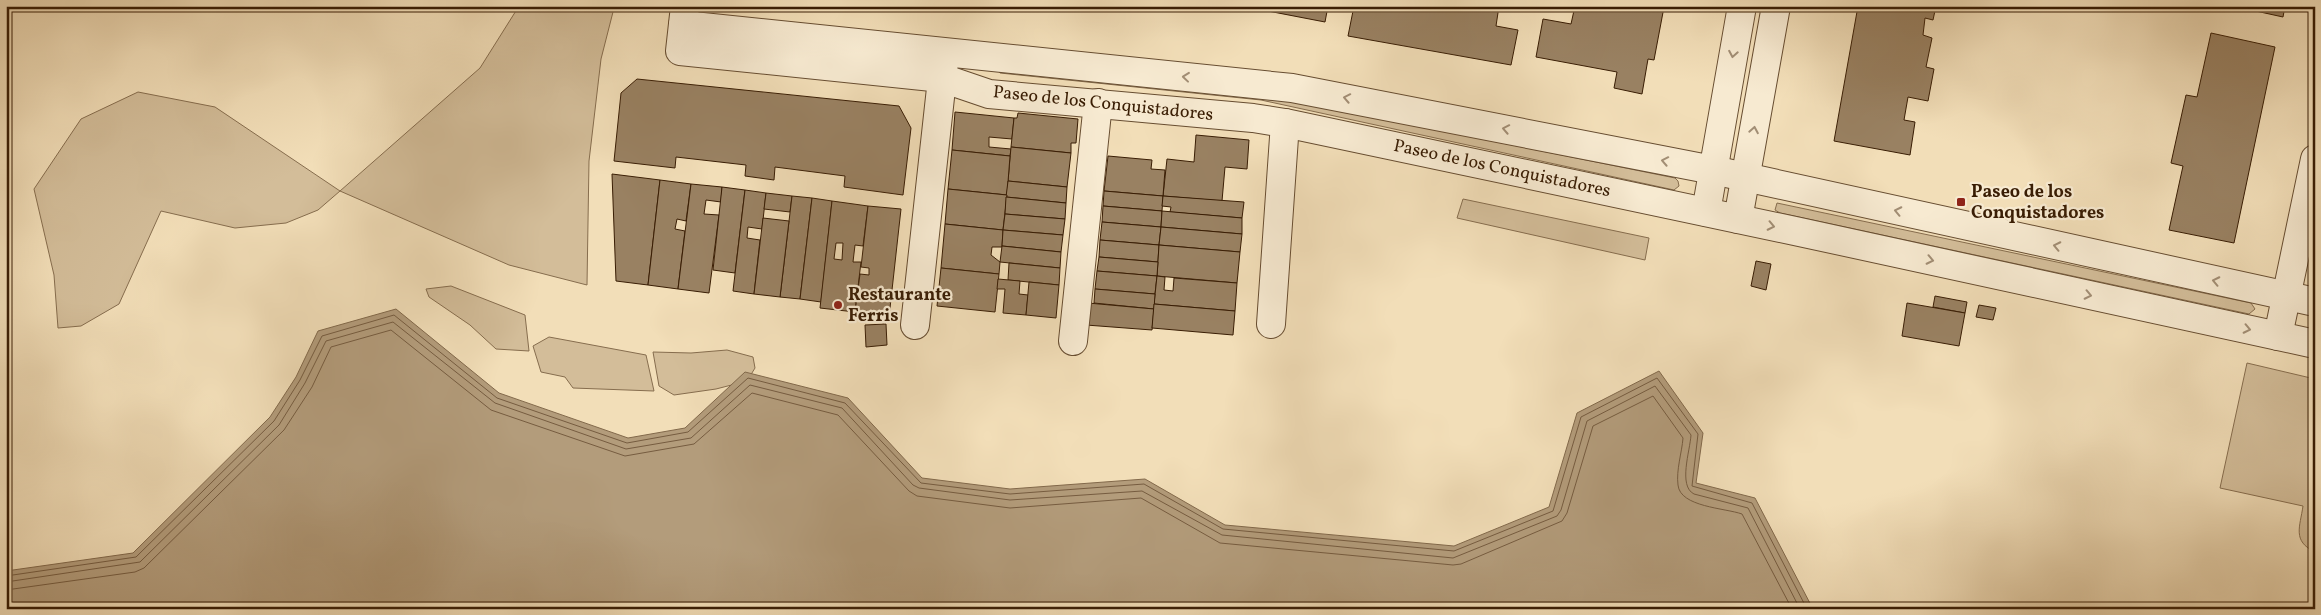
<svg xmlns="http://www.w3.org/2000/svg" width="2321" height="615" viewBox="0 0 2321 615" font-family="Vollkorn,serif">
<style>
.green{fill:#d3bd99;stroke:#866d4e}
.water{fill:#b39c7b;stroke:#82694b}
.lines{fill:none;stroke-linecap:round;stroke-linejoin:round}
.shore{stroke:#765c40;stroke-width:1}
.building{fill:#998162;stroke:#391d04;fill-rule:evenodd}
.minor-casing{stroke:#674d31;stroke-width:30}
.minor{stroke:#f7ead1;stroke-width:28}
.oneway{stroke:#a28e75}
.poi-dot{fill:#8f2418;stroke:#f7ead1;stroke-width:2}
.labels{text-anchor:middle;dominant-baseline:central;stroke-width:4.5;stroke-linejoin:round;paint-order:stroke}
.street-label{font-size:18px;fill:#391d04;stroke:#f7ead1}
.poi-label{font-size:18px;font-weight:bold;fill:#391d04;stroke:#f7ead1;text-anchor:start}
</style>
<rect width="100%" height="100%" fill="#f2deb8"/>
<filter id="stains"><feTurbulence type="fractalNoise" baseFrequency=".004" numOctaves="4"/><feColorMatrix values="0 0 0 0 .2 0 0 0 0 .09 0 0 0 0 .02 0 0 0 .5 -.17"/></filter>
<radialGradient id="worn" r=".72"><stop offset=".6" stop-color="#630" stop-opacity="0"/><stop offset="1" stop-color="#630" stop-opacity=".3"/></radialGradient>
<g class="green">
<path d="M519 6H608L613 8 614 6H643L614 8 601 59 589 161 587 285 509 265 340 191 318 210 286 223 235 228 161 211 119 304 81 326 58 328 54 275 34 189 81 119 138 92 215 107 340 191 480 68Z"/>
<path d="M997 70 1280 98 1675 178 1678 181 1679 186 1674 190 1261 100 1000 73Z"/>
<path d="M1463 199 1649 238 1645 260 1457 218Z"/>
<path d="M1777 203 2251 303 2255 309 2249 314 1780 213 1775 210Z"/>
<path d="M451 286 525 315 529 351 496 349 470 325 429 297 426 289Z"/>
<path d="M549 337 646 355 654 391 573 388 565 377 541 372 533 346Z"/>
<path d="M727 350 753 357 755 368 747 381 716 389 674 395 659 386 653 352 691 353Z"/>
<path d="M2247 363 2315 379V552C2292 541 2300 527 2303 506L2220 488Z"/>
</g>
<path class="water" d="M396 309 499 393 628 438 685 428 745 372 848 398 922 478 1010 489 1145 479 1225 525 1454 546 1549 507 1577 413 1659 371 1703 433 1696 483 1755 498 1813 609H6V571L133 553 270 417 296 377 318 331Z"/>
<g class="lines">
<g class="shore">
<path d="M6 576 136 557 274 421 300 380 322 336 394 315 497 398 627 443 688 432 748 378 845 403 921 483 1010 494 1144 484 1223 529 1454 551 1553 511 1581 417 1657 378 1698 434 1692 486 1752 503 1807 609"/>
<path d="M6 582 140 562 279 425 305 383 326 341 393 322 495 403 626 449 691 438 750 385 842 408 913 485 919 488 1010 500 1142 491 1222 535 1453 558 1557 516 1561 510 1587 421 1655 386 1691 435C1690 451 1678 486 1694 494L1748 508 1800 609"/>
<path d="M6 590 135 572 144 568 284 430 312 387 331 347 391 330 491 410 625 456 694 444 752 393 838 415 909 491 917 496 1010 508 1141 498 1220 543 1453 565 1461 564 1562 521 1567 513 1593 426 1653 396 1683 438C1682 452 1676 470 1678 485 1680 507 1725 508 1742 514L1792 609"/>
</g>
</g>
<g class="building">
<path d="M1242 6H1328L1325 22Z"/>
<path d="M1354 6H1499L1496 26 1518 30 1511 65 1348 36Z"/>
<path d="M1575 6 1664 7 1654 60 1648 59 1642 94 1614 88 1617 72 1536 57 1543 19 1571 24Z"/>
<path d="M1858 6H1936L1933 20 1925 18 1923 35 1932 38 1926 67 1934 69 1928 101 1908 97 1904 120 1915 122 1910 155 1834 141Z"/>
<path d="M2233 6H2285L2283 17Z"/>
<path d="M2211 33 2275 47 2234 243 2169 230 2183 166 2171 163 2186 95 2197 97Z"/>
<path d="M637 79 899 106 911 128 903 195 844 187 845 176 775 167 774 180 745 176 746 165 676 157 675 168 614 161 621 93Z"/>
<path d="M955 112 1014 118 1012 139 989 137V147L1011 149 1010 156 952 150Z"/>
<path d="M1018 113 1078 119 1076 143H1071V153L1011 147 1014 118H1017Z"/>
<path d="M1196 135 1249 140 1247 169 1225 167 1222 201 1163 196 1167 159 1194 162Z"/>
<path d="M1011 147 1071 153 1067 187 1008 181Z"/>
<path d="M952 150 1010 156 1007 195 948 189Z"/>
<path d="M1108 156 1152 160 1151 169 1165 170 1163 196 1104 191Z"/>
<path d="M612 174 660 180 648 285 616 281Z"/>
<path d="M660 180 691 184 686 221 677 219 675 229 685 231 678 289 648 285Z"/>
<path d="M1008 181 1067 187 1066 203 1006 197Z"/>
<path d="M691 184 722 187 721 202 706 200 704 214 719 215 709 293 678 289Z"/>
<path d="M722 187 745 190 735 273 713 270Z"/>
<path d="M948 189 1007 195 1003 230 945 224Z"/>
<path d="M745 190 766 193 762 229 748 227 747 238 760 240 754 294 733 291Z"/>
<path d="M1104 191 1163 196 1162 211 1103 206Z"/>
<path d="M766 193 792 196 790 212 764 209Z"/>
<path d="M792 196 812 198 800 299 780 297Z"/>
<path d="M1163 196 1244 202 1242 218 1170 212 1171 207 1162 206Z"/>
<path d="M1006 197 1066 203 1065 219 1005 214Z"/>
<path d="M812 198 832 201 821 302 800 299Z"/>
<path d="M832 201 868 206 863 246 855 245 853 262H861L855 312 820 308ZM836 243H843L842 260 834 259Z"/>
<path d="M868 206 901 209 889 317 855 312 860 274 869 275V268L861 267Z"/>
<path d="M1103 206 1162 211 1161 227 1102 222Z"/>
<path d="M1162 211 1242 218V234L1161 227Z"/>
<path d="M1005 214 1065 219 1063 235 1003 230Z"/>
<path d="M763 218 789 221 780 297 754 294Z"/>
<path d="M1102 222 1161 227 1159 245 1100 240Z"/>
<path d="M945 224 1003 230 1002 247H992L991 255 1000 262 999 274 941 268Z"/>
<path d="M1161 227 1242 234 1240 252 1159 245Z"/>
<path d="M1003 230 1063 235 1061 252 1002 246Z"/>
<path d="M1100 240 1159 245 1158 262 1099 257Z"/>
<path d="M1159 245 1240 252 1237 283 1157 276Z"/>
<path d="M1002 246 1061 252 1060 268 1000 262Z"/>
<path d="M1099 257 1158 262 1157 276 1097 271Z"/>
<path d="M1756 261 1771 264 1766 290 1751 286Z"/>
<path d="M1009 263 1060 268 1059 285 1008 280Z"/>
<path d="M941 268 999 274 995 312 937 306Z"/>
<path d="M1097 271 1157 276 1155 294 1095 289Z"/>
<path d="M1157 276 1165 277 1164 290 1173 291 1174 278 1237 283 1235 311 1154 304Z"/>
<path d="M998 279 1020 281 1019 294 1028 295 1026 315 1003 313 1005 289H997Z"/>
<path d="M1029 282 1059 285 1056 318 1026 315Z"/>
<path d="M1095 289 1155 294 1154 309 1094 303Z"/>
<path d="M1935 296 1967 302 1965 313 1933 307Z"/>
<path d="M1088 303 1154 309 1152 330 1086 325Z"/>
<path d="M1907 303 1965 313 1959 346 1902 336Z"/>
<path d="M1154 304 1235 311 1233 335 1152 328Z"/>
<path d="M1979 305 1996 308 1993 320 1976 317Z"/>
<path d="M886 324 887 345 866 347 865 325Z"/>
</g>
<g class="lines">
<g class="minor-casing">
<g id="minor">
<path d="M685 6 680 51 942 78 989 94 1253 118 1285 123 1795 231 2315 344"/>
<path d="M683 25 1292 88 1713 170 2315 302"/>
<path d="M1706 212 1742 6"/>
<path d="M1738 219 1776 6"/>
<path d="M1271 324 1285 123"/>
<path d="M915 325 944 61"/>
<path d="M2278 336 2315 159"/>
<path d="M1073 341 1098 103"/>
</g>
</g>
<use href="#minor" class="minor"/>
</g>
<defs><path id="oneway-chevron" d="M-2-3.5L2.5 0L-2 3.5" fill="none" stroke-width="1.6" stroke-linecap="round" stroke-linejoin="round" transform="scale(1.25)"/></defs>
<g class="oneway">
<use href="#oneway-chevron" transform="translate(1733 54) rotate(100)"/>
<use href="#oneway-chevron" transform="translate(1186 77) rotate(-174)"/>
<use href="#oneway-chevron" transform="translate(1347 98) rotate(-169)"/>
<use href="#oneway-chevron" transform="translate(1506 129) rotate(-169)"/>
<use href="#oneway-chevron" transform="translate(1754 130) rotate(-80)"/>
<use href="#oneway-chevron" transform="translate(1665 161) rotate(-169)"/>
<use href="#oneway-chevron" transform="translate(1898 211) rotate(-168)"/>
<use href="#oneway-chevron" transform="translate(1771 226) rotate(12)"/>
<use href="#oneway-chevron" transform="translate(2057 246) rotate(-168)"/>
<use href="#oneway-chevron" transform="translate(1930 260) rotate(12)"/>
<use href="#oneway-chevron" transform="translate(2216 281) rotate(-168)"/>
<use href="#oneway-chevron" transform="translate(2088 295) rotate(12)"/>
<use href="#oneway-chevron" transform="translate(2247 329) rotate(12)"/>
</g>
<g class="poi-dot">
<rect x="1956" y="197" width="10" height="10" rx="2.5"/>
<circle cx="838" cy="305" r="5"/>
</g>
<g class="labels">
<g class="street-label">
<text transform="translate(1103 104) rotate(6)">Paseo de los Conquistadores</text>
<text transform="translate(1502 169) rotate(12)">Paseo de los Conquistadores</text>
</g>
<g class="poi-label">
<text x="1971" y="192">Paseo de los<tspan x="1971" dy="21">Conquistadores</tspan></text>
<text x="848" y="295">Restaurante<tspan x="848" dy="21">Ferris</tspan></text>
</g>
</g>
<rect width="2321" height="615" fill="none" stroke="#f2deb8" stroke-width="25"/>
<rect x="8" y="8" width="2306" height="600" fill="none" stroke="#391d04" stroke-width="2.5"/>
<rect x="12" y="12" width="2296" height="590" fill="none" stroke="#391d04"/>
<rect width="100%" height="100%" filter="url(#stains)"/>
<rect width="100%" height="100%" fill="url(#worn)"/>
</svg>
